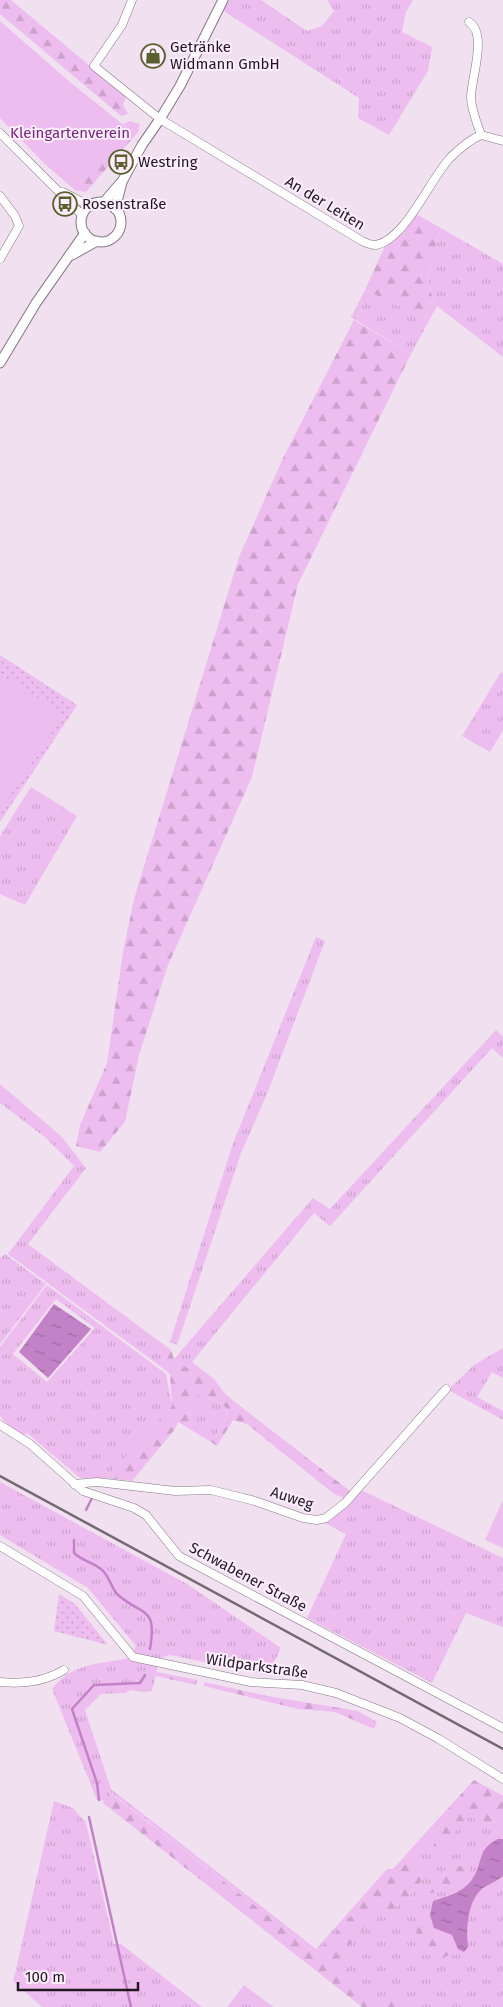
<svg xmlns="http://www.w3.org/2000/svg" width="503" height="2007" viewBox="0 0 503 2007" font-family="'Fira Sans',sans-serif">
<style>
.grass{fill:url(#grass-tufts);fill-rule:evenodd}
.forest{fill:url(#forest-firs)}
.park{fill:url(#park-dots)}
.garden{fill:#eebdf0}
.water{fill:url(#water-ripples)}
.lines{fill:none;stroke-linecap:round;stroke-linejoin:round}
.stream{stroke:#c382c7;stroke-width:2.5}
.minor-casing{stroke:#857685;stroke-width:9}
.tertiary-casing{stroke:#857685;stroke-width:11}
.minor{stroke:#fff;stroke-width:8}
.tertiary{stroke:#fff;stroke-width:9}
.rail{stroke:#736973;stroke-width:2.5}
.labels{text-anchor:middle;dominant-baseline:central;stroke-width:4;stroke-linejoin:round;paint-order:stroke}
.poi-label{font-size:15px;fill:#1f191f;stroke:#fdedfe;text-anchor:start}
.park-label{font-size:15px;fill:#74267a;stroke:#fdedfe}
.street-label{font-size:15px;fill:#1f191f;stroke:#fdedfe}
</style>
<defs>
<pattern id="grass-tufts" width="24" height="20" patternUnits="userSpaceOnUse" patternTransform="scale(1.25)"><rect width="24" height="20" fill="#eebdf0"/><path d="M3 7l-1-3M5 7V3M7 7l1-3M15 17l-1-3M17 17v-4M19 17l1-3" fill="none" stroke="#cca2cd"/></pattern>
<pattern id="forest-firs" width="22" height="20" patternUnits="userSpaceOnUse" patternTransform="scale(1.25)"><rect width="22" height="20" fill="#eebdf0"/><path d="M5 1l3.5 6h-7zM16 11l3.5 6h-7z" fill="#cca2cd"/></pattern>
<pattern id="park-dots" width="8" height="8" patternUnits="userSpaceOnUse" patternTransform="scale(1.25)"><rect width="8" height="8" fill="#eebdf0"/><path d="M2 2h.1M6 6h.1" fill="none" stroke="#cca2cd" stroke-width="1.8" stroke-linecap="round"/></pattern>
<pattern id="water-ripples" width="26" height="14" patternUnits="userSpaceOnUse" patternTransform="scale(1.25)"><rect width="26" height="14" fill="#c382c7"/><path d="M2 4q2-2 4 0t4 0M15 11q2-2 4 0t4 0" fill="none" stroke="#9e6aa1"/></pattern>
</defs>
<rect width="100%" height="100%" fill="#f0e0f0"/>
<g class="grass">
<path d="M229 0H261L307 31 322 26 334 11 327 0H413L406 12 402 32 432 47 428 71 389 135 358 118 359 98 225 12 224 9Z"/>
<path d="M441 228 503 264V357L437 306 411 354 351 317 365 290 425 318 433 300 427 275Z"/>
<path d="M501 672 503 674V730L490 752 462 736Z"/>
<path d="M31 787 77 816 25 905 0 894V836Z"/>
<path d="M316 937 325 941 267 1094 241 1153 177 1345 170 1342 232 1146Z"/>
<path d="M496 1030 503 1037V1058L492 1048 330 1226 314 1213 187 1368 174 1359 313 1198 330 1209Z"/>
<path d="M0 1084 61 1136 86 1168 28 1244 171 1350 160 1366 8 1254 74 1166 46 1138 0 1103Z"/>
<path d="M5 1254 46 1284 0 1344V1258Z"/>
<path d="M47 1285 166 1374 172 1406 106 1478H80L27 1433 22 1436 8 1426 0 1416V1347ZM56 1299 95 1328 47 1382 13 1354Z"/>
<path d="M503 1348V1378L492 1372 477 1397 503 1411V1420L448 1390 474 1365Z"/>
<path d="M195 1393 211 1398 228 1409 226 1420 211 1442 188 1428 190 1407Z"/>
<path d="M0 1482 187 1584 281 1648 268 1675 170 1655 160 1658 152 1691 144 1692 130 1690 125 1693 101 1694 85 1710 111 1789 316 1949 387 1869H393L474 1780 503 1796V2007H362L317 1954 109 1791 112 1801 97 1800 52 1689C73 1662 98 1665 128 1658L136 1646 88 1588 0 1535Z"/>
<path d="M361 1490 503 1558V1627L466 1613 432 1683 307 1618 346 1534 325 1523 351 1503Z"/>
<path d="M54 1801 73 1808 86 1823 114 1944H121L202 2007H51L15 1973Z"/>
<path d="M244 1985 273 2007H227Z"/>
</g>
<g class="forest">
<path d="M0 0H11L126 96 123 105 128 114 121 116 0 14Z"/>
<path d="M130 121 140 124 138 132 86 192 75 190 126 127 123 124Z"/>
<path d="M416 214 441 228 427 275 433 300 425 318 365 290 385 246 404 232Z"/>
<path d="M354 320 411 354 298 584 252 777 168 965 139 1055 125 1122 100 1152 76 1146 80 1125 107 1063 123 952 134 899 239 557 283 458Z"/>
<path d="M171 1350 174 1359 187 1368 192 1362 214 1379 226 1395 350 1491 344 1498 334 1494 247 1424 233 1420 217 1446 211 1442 226 1420 228 1409 211 1398 195 1394 190 1407 188 1428 178 1422 175 1429 132 1481 106 1478 172 1406 170 1374 160 1366Z"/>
<path d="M157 1672 197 1680 196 1685 155 1676Z"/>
<path d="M204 1682 267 1696 358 1711 377 1722 374 1729 335 1712 298 1709 204 1686Z"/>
<path d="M474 1780 503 1796V1827L469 1817C457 1826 451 1840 441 1851L433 1846 439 1837V1826L421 1845 409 1851Z"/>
<path d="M108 1791 317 1954 393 1869 412 1862 420 1867 423 1878C415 1893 405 1902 390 1910L378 1904 373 1907V1917C363 1927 359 1938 348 1946L339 1939 336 1951 348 1971 375 2002C385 2000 393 1998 401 2007H362L103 1803 104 1800 111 1801Z"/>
<path d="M471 1863C471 1883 447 1892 430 1893L429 1888 442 1871Z"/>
<path d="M419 1915H427L432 1932 441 1936 452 1948 451 1954 441 1959 419 1952 415 1942Z"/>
<path d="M15 1973 51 2007H42L13 1981Z"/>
</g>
<g class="park">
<path d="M0 655 77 705 0 822Z"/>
<path d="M59 1594 75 1604 108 1645 54 1631Z"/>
</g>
<g class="garden">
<path d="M0 21 70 82 126 127 75 190 45 164 0 118Z"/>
<path d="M0 674 63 714 0 811Z"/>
<path d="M503 1500V1548L485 1540Z"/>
</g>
<g class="water">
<path d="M54 1304 91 1329 48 1378 19 1352Z"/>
<path d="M498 1839H503V1876C497 1881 489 1884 483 1888 467 1901 466 1929 468 1947L464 1952 458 1949 452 1935 434 1928 430 1915 433 1901C447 1896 462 1893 471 1881 484 1864 476 1849 498 1839Z"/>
</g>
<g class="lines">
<g class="stream">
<path d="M86 1510 92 1498"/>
<path d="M74 1540V1553C82 1561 93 1562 101 1569 110 1576 110 1587 118 1595 144 1617 157 1606 150 1649"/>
<path d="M99 1800 97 1783 72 1709 94 1685 140 1683 145 1675"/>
<path d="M89 1817 131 2007"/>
</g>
<g class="minor-casing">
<g id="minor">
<path d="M132 0 122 25 94 66 160 119 362 241C366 243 372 245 376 245 406 239 430 179 450 158 459 149 469 140 481 135L503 141"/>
<path d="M469 22C488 34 471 79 471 97 471 109 477 123 481 135"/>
<path d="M0 133 82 215"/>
<path d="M63 192 90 206"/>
<path d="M0 196 15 216 19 226 0 259"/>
<path d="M0 1425 30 1444 83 1491 134 1508 146 1515 179 1556 503 1728"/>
<path d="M74 1484 97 1482 175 1491 211 1490 255 1501 303 1518 317 1520 326 1518 345 1503 446 1389"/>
<path d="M0 1546 83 1596 133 1657 251 1682 302 1685 336 1693 400 1718 439 1739 503 1779"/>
<path d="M0 1682C24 1684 43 1682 64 1670"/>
</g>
</g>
<g class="tertiary-casing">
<g id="tertiary">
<path d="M104 202 123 180 142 145 160 119 180 86 223 0"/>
<circle cx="101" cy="222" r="20"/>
<path d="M115 209 122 182"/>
<path d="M72 255 97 241"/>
<path d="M0 363 36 303 85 233"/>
</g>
</g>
<use href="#minor" class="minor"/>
<use href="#tertiary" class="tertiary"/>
<path class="rail" d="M0 1476 503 1749"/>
</g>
<defs>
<g id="shop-ring" transform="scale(1.25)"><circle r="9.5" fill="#fdedfe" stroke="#595f2d" stroke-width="1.5"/><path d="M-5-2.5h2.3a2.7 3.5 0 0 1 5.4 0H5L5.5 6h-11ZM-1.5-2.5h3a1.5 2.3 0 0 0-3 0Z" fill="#595f2d"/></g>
<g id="bus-ring" transform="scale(1.25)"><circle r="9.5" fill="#fdedfe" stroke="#595f2d" stroke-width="1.5"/><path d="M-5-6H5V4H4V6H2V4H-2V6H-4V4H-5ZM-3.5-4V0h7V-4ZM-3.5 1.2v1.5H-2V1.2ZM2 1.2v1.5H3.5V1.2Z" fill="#595f2d"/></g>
</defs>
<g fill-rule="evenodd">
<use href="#shop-ring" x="153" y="56"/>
<use href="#bus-ring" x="121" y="162"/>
<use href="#bus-ring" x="65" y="204"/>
</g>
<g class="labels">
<g class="poi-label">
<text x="170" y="47">Getränke<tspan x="170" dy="17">Widmann GmbH</tspan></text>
<text x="138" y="162">Westring</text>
<text x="82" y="204">Rosenstraße</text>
</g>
<g class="park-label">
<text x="70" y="133">Kleingartenverein</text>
</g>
<g class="street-label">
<text transform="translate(325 203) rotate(31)">An der Leiten</text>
<text transform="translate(292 1498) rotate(18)">Auweg</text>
<text transform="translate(248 1577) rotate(28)">Schwabener Straße</text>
<text transform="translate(257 1666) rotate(8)">Wildparkstraße</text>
</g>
</g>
<path d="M18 1982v8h120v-8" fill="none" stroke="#1f191f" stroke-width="2.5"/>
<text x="25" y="1982" font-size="15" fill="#1f191f" stroke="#fdedfe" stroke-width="4" paint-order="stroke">100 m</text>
</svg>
